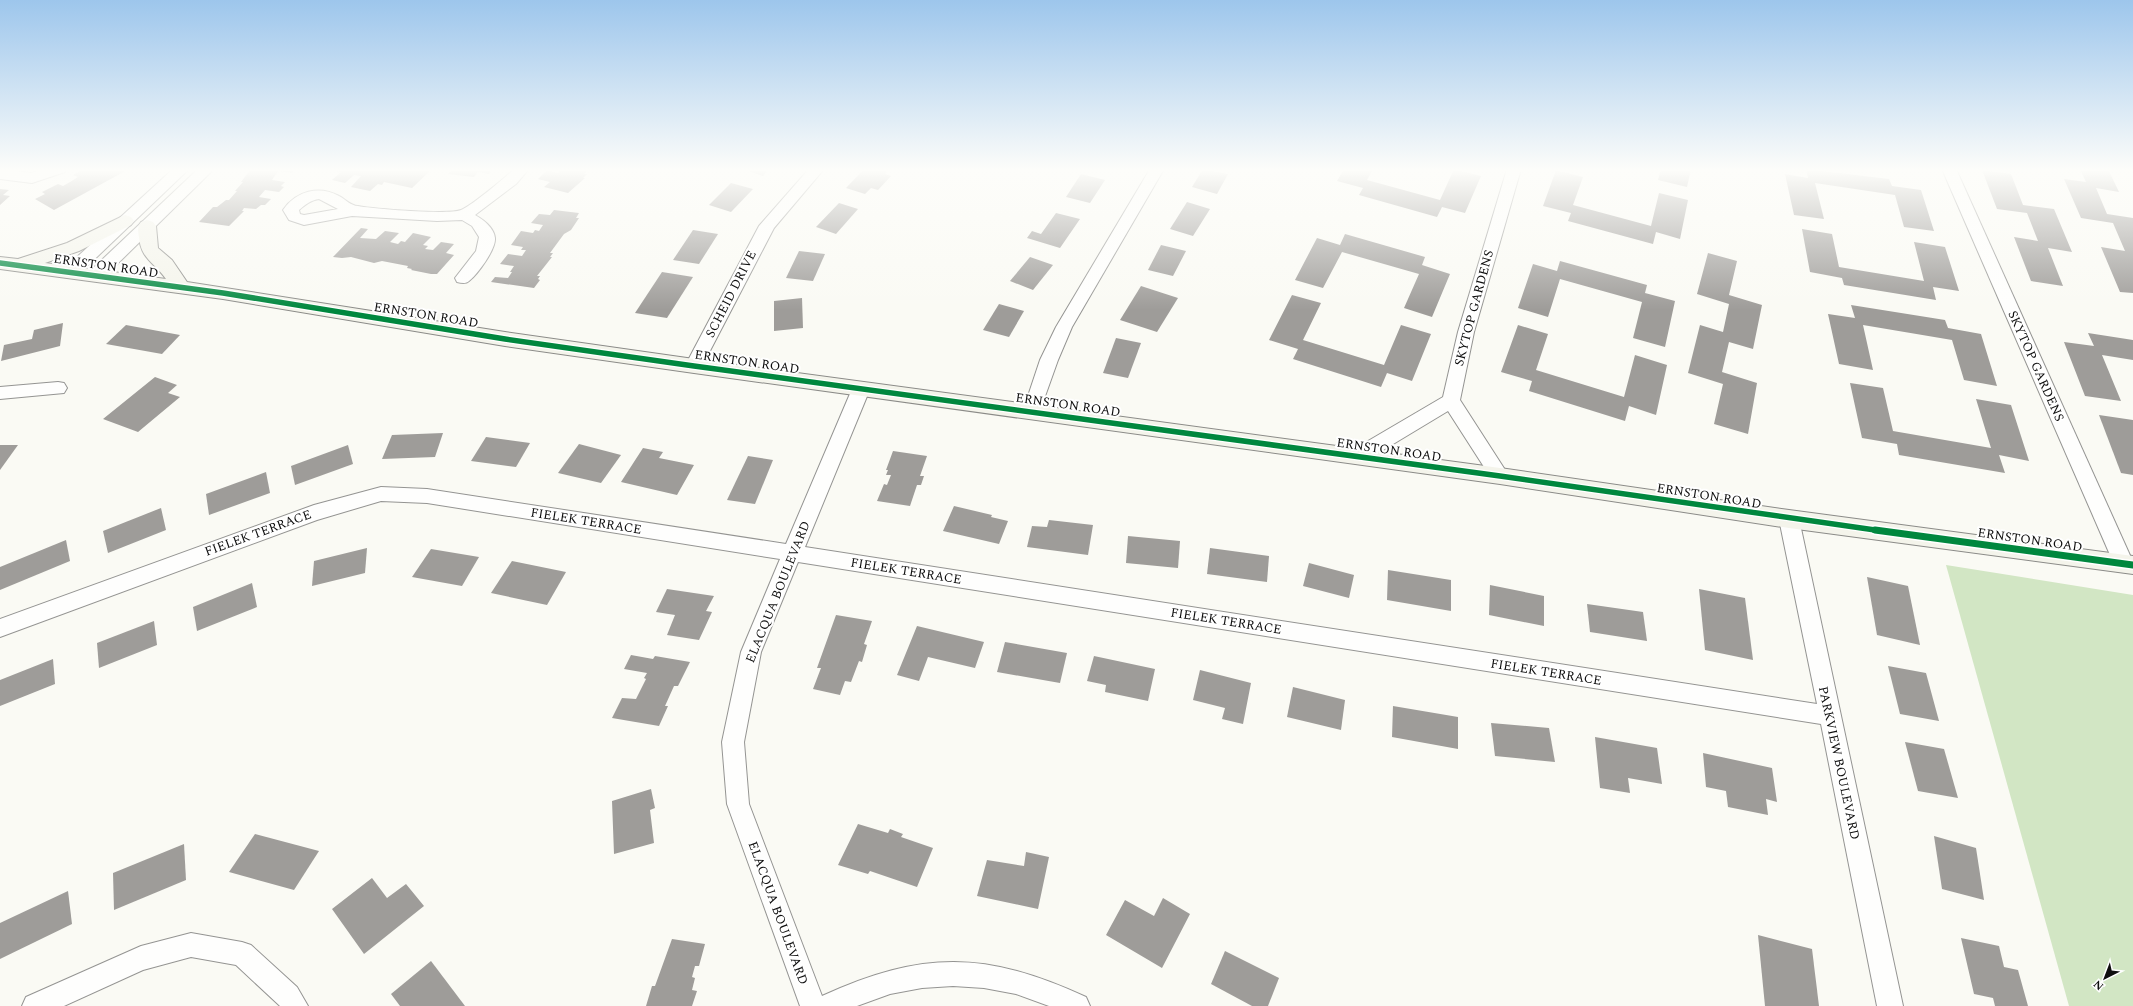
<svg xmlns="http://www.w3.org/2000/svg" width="2133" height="1006" viewBox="0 0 2133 1006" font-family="Spectral,serif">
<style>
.forest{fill:#d2e6c4}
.building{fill:#9e9c99}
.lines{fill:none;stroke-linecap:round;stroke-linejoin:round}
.street-casing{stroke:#949492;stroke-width:2}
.secondary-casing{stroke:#8b8b88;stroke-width:2}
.street{fill:#fefefd;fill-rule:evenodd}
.secondary{fill:#f4f4eb;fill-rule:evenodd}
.cycleway-far1-casing{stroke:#fff;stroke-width:8}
.cycleway-casing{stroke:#fff;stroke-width:10}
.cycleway-far1{stroke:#00873e;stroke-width:5.5}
.cycleway{stroke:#00873e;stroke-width:7}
.labels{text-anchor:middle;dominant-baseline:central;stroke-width:4;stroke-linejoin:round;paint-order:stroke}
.street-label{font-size:13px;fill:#0e0e0e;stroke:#fff}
</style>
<rect width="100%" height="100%" fill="#fafaf4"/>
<path class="forest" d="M1946 565 2133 595V1006H2069Z"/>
<g class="building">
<path d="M84 169H129L54 210 35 199 45 194 42 192 58 184 63 186 70 182 78 177 73 175Z"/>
<path d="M251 169H295L292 173 278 171 272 180 285 182 281 186 284 187 279 192 265 190 259 197 271 199 265 205H261L256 209 244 208 242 211H244L229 226 199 222 213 207H217L226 200H229L237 191H235L243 182H241Z"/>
<path d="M336 169H426L425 170 430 171 412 188 384 182 382 185 378 184 370 191 351 187 361 176 354 175 345 183 332 180 341 172 334 171Z"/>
<path d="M452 169H493L489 174 478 172 474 177 448 174Z"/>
<path d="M562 169H589L584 174H587L583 178H585L568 193 544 187 550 182 538 179 547 170 558 173Z"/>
<path d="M742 169H769L763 176Z"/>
<path d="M864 169H886L888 170 885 174 891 176 878 190 871 188 865 194 846 188Z"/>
<path d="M1203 169 1228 174 1217 194 1192 187Z"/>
<path d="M1344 169H1373L1367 180 1440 200 1454 169 1481 176 1465 213 1442 207 1437 217 1359 195 1363 188 1337 181Z"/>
<path d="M1661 169H1691L1687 187 1658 180Z"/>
<path d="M1806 169 1889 179 1892 186 1921 190 1934 231 1904 227 1895 195 1815 183 1824 219 1794 215 1785 174 1808 178Z"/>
<path d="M2080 169H2108L2119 192 2096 188 2107 214 2133 218V293L2120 292 2101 247 2125 251 2113 223 2081 218 2064 179 2086 182Z"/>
<path d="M1556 170 1583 177 1573 205 1651 226 1659 193 1688 200 1680 239 1656 232 1653 244 1568 221 1571 213 1543 206Z"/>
<path d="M1982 170 2011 174 2023 205 2054 209 2072 252 2048 248 2063 286 2031 281 2014 237 2038 241 2027 213 1997 209Z"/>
<path d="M1081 174 1105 180 1090 203 1066 197Z"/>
<path d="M731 183 753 189 731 212 709 205Z"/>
<path d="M0 189 9 190 3 195 10 196 0 205Z"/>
<path d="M1187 202 1210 209 1193 236 1170 229Z"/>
<path d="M839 203 858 209 836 234 816 227Z"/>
<path d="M554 210 579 213 576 218H579L571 230 564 234 550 253H553L550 257H552L537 276H540L538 279 540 280 534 288 491 282 495 277 508 278 512 272H510L514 266 500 264 508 254 522 256 526 250H521L523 247 511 245 521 231 533 233 535 230 539 231 543 225 531 223 539 214 550 215Z"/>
<path d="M1056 213 1080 219 1060 248 1027 238 1032 231 1041 234Z"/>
<path d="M361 228 368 229 360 238 376 239 385 231 399 233 390 242 398 244 401 241 405 242 413 233 431 237 423 245 428 246 425 249 433 250 441 242 454 244 446 253 454 255 437 274H431L411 270 412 269 407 268 408 266 382 261 374 263 351 257 342 258 333 257Z"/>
<path d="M1802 229 1832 234 1839 267 1924 281 1914 242 1945 247 1959 291 1933 287 1936 300 1844 285 1842 278 1810 272Z"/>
<path d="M693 230 718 234 699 264 673 260Z"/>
<path d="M1345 234 1425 257 1422 265 1450 274 1432 317 1404 308 1419 274 1342 252 1323 288 1295 280 1317 238 1340 245Z"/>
<path d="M1161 245 1186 251 1173 276 1148 270Z"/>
<path d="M799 251 825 254 813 281 786 278Z"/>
<path d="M1708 253 1737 261 1729 295 1762 305 1753 349 1729 342 1722 372 1757 383 1748 434 1714 424 1723 384 1688 373 1700 325 1723 332 1729 304 1697 294Z"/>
<path d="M1030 257 1053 265 1033 290 1010 281Z"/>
<path d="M1560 261 1647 285 1645 293 1675 301 1665 347 1633 338 1642 302 1560 279 1548 317 1518 308 1533 264 1557 271Z"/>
<path d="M662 272 693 277 667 318 635 313Z"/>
<path d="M1141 286 1178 298 1157 332 1120 320Z"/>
<path d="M1292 295 1321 303 1303 340 1384 365 1401 325 1431 334 1412 381 1387 373 1381 387 1293 359 1298 349 1269 340Z"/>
<path d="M802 298 803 328 774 331V301Z"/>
<path d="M999 304 1024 311 1009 337 983 330Z"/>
<path d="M1851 305 1945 320 1948 328 1981 334 1997 386 1964 380 1952 340 1863 325 1873 370 1839 364 1828 314 1855 318Z"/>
<path d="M63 323 60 346 1 361 4 345 32 339 34 330Z"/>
<path d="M126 325 180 335 162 354 106 344Z"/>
<path d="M1518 325 1548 334 1536 370 1624 397 1635 355 1667 365 1656 415 1629 406 1625 421 1529 391 1532 381 1501 372Z"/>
<path d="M2088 333 2133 340V360L2102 355 2121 401 2085 396 2064 342 2094 346Z"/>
<path d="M1116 338 1141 343 1128 378 1103 373Z"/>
<path d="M155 377 177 385 168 393 180 397 138 432 103 419Z"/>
<path d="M1850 383 1883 388 1893 431 1991 448 1976 399 2011 405 2029 461 1999 455 2005 473 1899 455 1897 444 1862 438Z"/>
<path d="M2099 415 2133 420V475L2121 473Z"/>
<path d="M443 433 435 457 382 459 392 435Z"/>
<path d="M486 437 530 443 516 467 471 461Z"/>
<path d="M579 444 621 455 601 483 558 473Z"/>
<path d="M0 445H18L0 470Z"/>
<path d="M348 445 353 464 295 485 291 466Z"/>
<path d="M643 448 663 452 659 458 694 465 677 495 621 482Z"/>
<path d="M893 451 927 456 920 476H924L921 485H917L910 506 877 501 884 484 887 485 891 475H886L888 470H886Z"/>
<path d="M748 456 773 460 755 504 727 500Z"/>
<path d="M266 472 270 493 209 515 206 494Z"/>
<path d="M954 506 992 515 991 517 1008 521 999 544 943 531Z"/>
<path d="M161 508 166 530 108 553 103 531Z"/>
<path d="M1049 520 1093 525 1088 555 1027 547 1032 526 1047 527Z"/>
<path d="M1128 536 1180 541 1178 568 1126 563Z"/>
<path d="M66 540 70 561 0 590V567Z"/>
<path d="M367 548 365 573 312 586 314 561Z"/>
<path d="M1210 548 1269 556 1267 582 1207 574Z"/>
<path d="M431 549 479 557 462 586 412 577Z"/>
<path d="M512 561 566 572 547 605 491 593Z"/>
<path d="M1309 563 1354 575 1349 598 1303 586Z"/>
<path d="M1388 570 1451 580V611L1387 600Z"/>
<path d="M1867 577 1908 586 1920 645 1877 635Z"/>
<path d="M252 583 257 607 197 631 193 607Z"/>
<path d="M1490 585 1544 596V626L1489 615Z"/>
<path d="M667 589 714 596 706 611 712 612 699 640 667 635 675 615 656 612Z"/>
<path d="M1699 589 1745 598 1753 660 1705 650Z"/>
<path d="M1587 604 1643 612 1647 641 1590 632Z"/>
<path d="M836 615 872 621 864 644 867 645 862 662 859 661 851 682 845 681 840 695 813 689 821 668H817Z"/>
<path d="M154 621 157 645 99 668 97 643Z"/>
<path d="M917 626 984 642 975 668 928 657 919 681 897 675Z"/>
<path d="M1005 642 1067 653 1060 683 997 672Z"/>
<path d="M631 655 653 659 655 656 690 662 678 686H674L665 706H668L659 726 612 718 622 698 636 699 646 679 644 678 647 673 624 669Z"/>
<path d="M1094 656 1155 669 1148 701 1105 692 1106 685 1087 681Z"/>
<path d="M53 659 55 684 0 706V680Z"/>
<path d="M1888 666 1926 673 1939 721 1900 714Z"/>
<path d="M1200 670 1251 683 1243 724 1222 719 1225 708 1193 700Z"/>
<path d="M1293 687 1345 700 1341 730 1287 717Z"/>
<path d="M1393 706 1458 717V749L1392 737Z"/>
<path d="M1491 723 1549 728 1555 762 1495 756Z"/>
<path d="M1595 737 1657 748 1662 784 1628 778 1630 793 1600 788Z"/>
<path d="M1905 742 1944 749 1958 798 1918 791Z"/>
<path d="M1703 753 1772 768 1777 802 1766 799 1768 815 1728 807 1726 791 1706 787Z"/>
<path d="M651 789 655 808 650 810 654 843 614 854 612 801Z"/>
<path d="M858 824 888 833 890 829 903 834 901 837 933 848 917 887 870 871 868 874 838 865Z"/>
<path d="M255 834 319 851 294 890 229 872Z"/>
<path d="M1934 836 1976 848 1984 900 1942 889Z"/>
<path d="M184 844 186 880 114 910 113 873Z"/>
<path d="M1026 852 1049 857 1038 909 977 896 987 860 1024 866Z"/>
<path d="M372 878 387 898 406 884 424 906 364 954 332 909Z"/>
<path d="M68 891 72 924 0 959V923Z"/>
<path d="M1163 898 1190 914 1162 968 1106 935 1125 900 1154 916Z"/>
<path d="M1758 935 1812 949 1819 1006H1765Z"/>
<path d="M1961 938 1999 946 2004 967 2018 970 2028 1006H1995L1993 998 1974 994Z"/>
<path d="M672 939 705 944 699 966H695L692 977 695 978 692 990 697 991 692 1006H646L652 986H655Z"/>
<path d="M1225 951 1279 978 1268 1006H1252L1211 984Z"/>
<path d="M431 961 465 1006H400L391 994Z"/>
</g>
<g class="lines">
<g class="street-casing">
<g id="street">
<path d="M0 169 31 173 45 169H67L65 172 32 183 0 179Z"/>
<path d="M173 169H189L77 276 71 277 65 276 63 272 65 268Z"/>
<path d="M198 169H214L101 280 95 281 89 280 87 276 89 272Z"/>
<path d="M514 169H529L516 184 475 215C484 220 494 228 495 238 496 249 478 274 469 281 466 284 461 283 457 282L455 278 476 251 479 237 472 226 462 220 437 221 352 216 304 225 289 220 283 210C296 191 319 185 339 196 345 199 351 206 358 206 374 209 448 215 461 210 470 207 506 177 514 169ZM319 199 338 209 304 215 300 214 299 210C305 205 311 200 319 199Z"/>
<path d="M809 169H824L774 228 700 370 694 372 688 370 685 366 759 226Z"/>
<path d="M1150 169H1164L1072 327 1058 360 1038 416 1032 418 1026 416 1023 411 1040 360 1056 327Z"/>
<path d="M1507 169H1521L1474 332 1460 400 1509 476 1507 481 1500 483 1493 481 1448 411 1365 461 1358 463 1351 461 1349 456 1351 451 1443 397 1458 332Z"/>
<path d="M1942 169H1956L2133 562 2131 570 2124 572 2117 570 2114 564Z"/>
<path d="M58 382 64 383 67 388 64 393 0 399V387Z"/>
<path d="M861 383 867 384 870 389 805 547 1817 704 1779 519 1782 514 1789 511 1796 514 1799 519 1903 1006H1877L1821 724 798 562 761 652 744 742 749 804 822 996C923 950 986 951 1086 997L1090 1006H1049L1016 994 984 988 953 986 922 988 890 994 857 1006H800L727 804 722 742 741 652 780 559 427 503 381 501 317 520 0 637V619L314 505 381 487 427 489 786 544 852 389 855 384Z"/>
<path d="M191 933 242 942 251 945 297 987 308 1006H280L236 965 191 957 143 970 64 1006H22L26 997 141 946Z"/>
</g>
</g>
<g class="secondary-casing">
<path id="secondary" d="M125 215 131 217 134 221 131 225 79 251 45 263 166 279C154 262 141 259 139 237 138 231 137 227 141 222L147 220 153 222 156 226 158 248 172 260 187 282 505 332 694 359 1500 468 1789 510 2133 556V574L1789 528 1500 484 694 373 505 346 223 299 0 269V257L18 259 67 243Z"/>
</g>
<use href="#street" class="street"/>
<use href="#secondary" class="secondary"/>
<g class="cycleway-far1-casing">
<path id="cycleway-far1" d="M0 263 223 293 505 339 694 366 1500 476 1882 531"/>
</g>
<g class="cycleway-casing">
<path id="cycleway" d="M1875 530 2133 565"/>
</g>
<use href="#cycleway-far1" class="cycleway-far1"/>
<use href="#cycleway" class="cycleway"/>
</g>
<linearGradient id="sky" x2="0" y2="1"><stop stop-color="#9dc6ec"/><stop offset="0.55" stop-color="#fdfdfa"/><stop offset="1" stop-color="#fdfdfa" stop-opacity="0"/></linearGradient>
<rect width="2133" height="310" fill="url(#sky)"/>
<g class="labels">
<g class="street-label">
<text transform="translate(106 266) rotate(8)">ERNSTON ROAD</text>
<text transform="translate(731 294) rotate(-63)">SCHEID DRIVE</text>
<text transform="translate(1474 308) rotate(-75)">SKYTOP GARDENS</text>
<text transform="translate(426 315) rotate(9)">ERNSTON ROAD</text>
<text transform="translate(747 362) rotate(8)">ERNSTON ROAD</text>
<text transform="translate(2036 366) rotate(66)">SKYTOP GARDENS</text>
<text transform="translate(1068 405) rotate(8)">ERNSTON ROAD</text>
<text transform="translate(1389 450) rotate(8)">ERNSTON ROAD</text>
<text transform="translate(1709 496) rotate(9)">ERNSTON ROAD</text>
<text transform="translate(586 521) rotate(9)">FIELEK TERRACE</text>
<text transform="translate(258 533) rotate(-20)">FIELEK TERRACE</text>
<text transform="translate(2030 540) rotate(8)">ERNSTON ROAD</text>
<text transform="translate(906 571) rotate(9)">FIELEK TERRACE</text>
<text transform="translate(778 592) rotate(-68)">ELACQUA BOULEVARD</text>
<text transform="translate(1226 621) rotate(9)">FIELEK TERRACE</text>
<text transform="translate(1546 672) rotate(9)">FIELEK TERRACE</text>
<text transform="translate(1839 763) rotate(78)">PARKVIEW BOULEVARD</text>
<text transform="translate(778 913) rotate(70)">ELACQUA BOULEVARD</text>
</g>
</g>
<g transform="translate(2105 978) rotate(222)" stroke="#ffffff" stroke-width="3" paint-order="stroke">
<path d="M0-3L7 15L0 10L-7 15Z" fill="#0e0e0e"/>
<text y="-6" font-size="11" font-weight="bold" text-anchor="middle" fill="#0e0e0e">N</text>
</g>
</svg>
